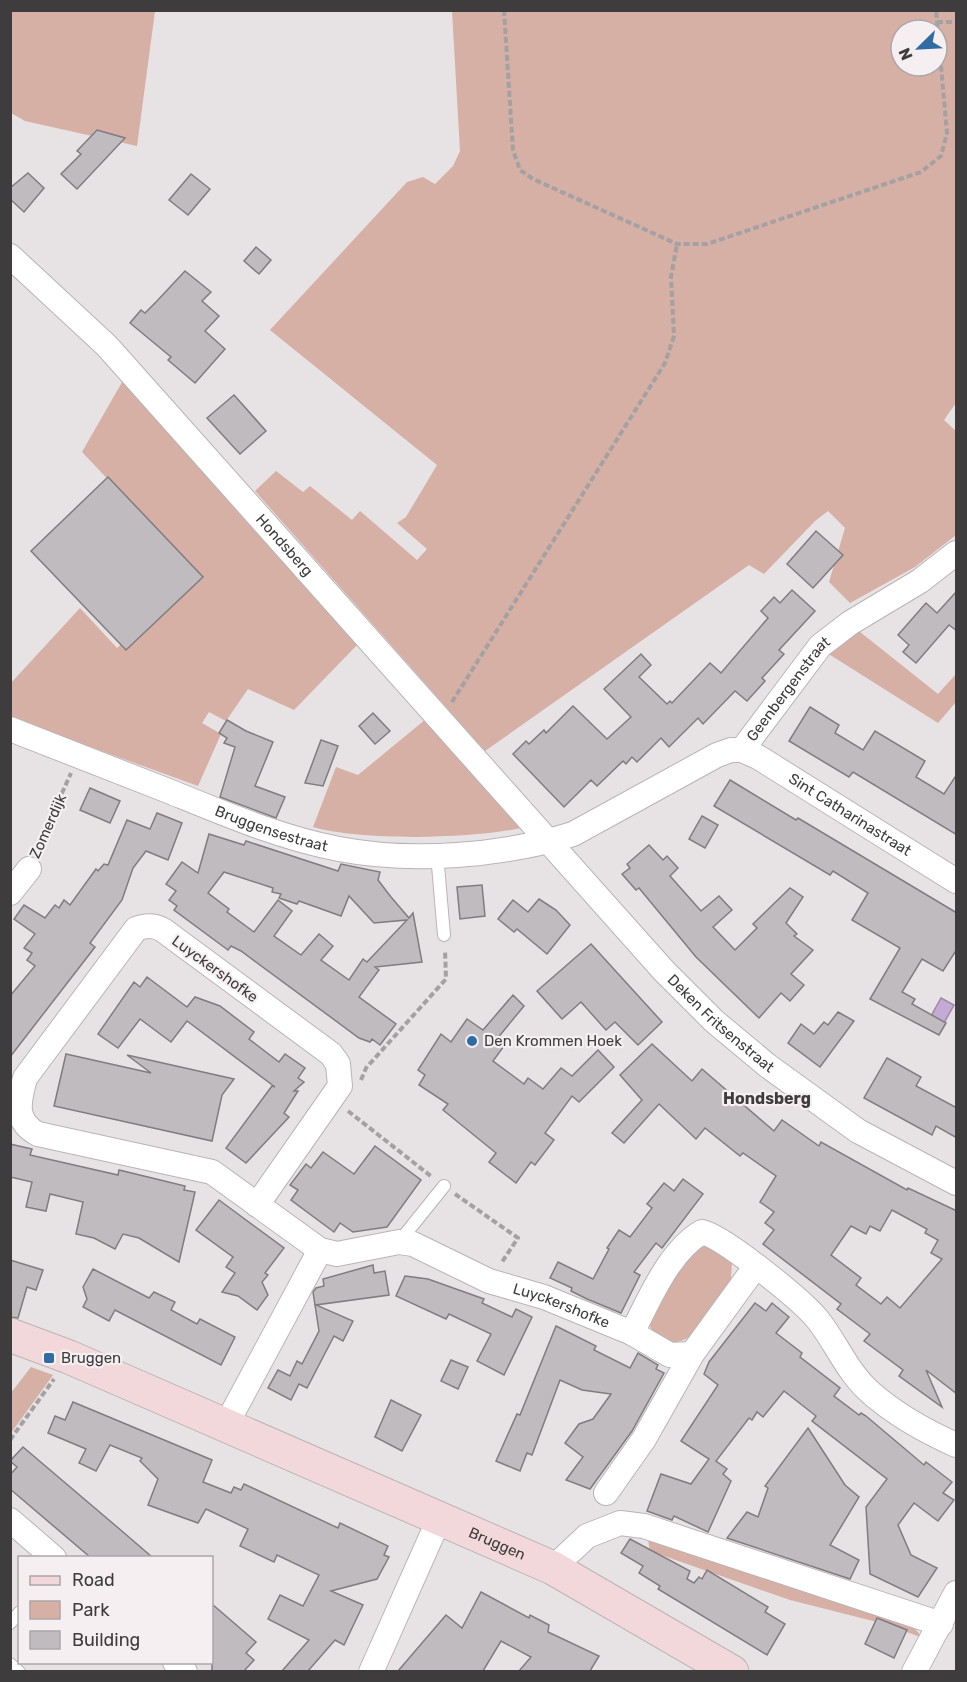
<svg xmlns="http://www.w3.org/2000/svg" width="967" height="1682" viewBox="0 0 967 1682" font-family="Rubik,sans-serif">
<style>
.green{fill:#d6afa5;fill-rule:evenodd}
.water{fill:#c4abd5;stroke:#9c8aa7;stroke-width:1.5}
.building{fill:#bfbbbe;stroke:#807c7f;stroke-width:1.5;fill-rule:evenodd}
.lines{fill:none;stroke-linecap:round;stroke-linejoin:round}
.lane-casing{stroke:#bab4b6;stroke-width:14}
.street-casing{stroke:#bab4b6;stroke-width:26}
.secondary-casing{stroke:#bab4b6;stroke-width:35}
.path{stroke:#a4a1a2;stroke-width:4;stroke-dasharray:6 3;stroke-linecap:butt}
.lane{stroke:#fff;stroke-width:12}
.street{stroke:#fff;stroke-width:24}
.secondary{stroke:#f3d8db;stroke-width:33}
.poi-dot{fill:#2f6ca3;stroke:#f5eff1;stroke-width:2}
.labels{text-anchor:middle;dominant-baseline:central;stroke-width:4.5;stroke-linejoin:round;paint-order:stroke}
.street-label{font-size:15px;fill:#3e3c3c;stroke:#f5eff1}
.poi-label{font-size:15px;fill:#3e3c3c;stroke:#f5eff1;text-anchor:start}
.neighbourhood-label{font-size:16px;font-weight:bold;fill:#3e3c3c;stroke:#f5eff1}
</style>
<rect width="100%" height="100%" fill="#e7e2e4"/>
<g class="green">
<path d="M10 11H155L137 146 25 121 11 113Z"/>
<path d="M452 11H956V403L944 420 956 431V535L915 567 850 603 829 582 845 528 828 511 815 521 764 574 749 565 485 751 255 491 276 471 303 492 310 486 352 520 360 511 417 560 427 549 397 523 406 517 437 465 270 330 407 182 423 177 435 184 453 166 460 151ZM901 30H937V66H901Z"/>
<path d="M125 377 358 644 294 710 248 689 226 721 209 712 202 723 221 734 198 786 11 718 10 684 80 608 117 648 191 583 202 579 82 452Z"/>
<path d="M850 624 938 694 956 674V702L938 723 824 651Z"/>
<path d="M426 719 521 828C470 839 363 841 313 827L336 767 358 775Z"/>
<path d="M704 1238 732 1262 731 1279 689 1337C674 1347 656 1342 649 1324L659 1296Z"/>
<path d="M31 1367 53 1375 11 1433V1393Z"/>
<path d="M647 1534 910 1623 923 1638 885 1624 790 1600 650 1551Z"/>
</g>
<path class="water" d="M941 998 954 1005 939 1032 926 1025Z"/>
<g class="building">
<path d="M97 130 125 138 77 189 61 174 81 154 77 151Z"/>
<path d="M28 173 44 188 24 212 10 199V188Z"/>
<path d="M191 174 210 189 188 215 169 200Z"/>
<path d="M256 247 271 260 259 274 244 261Z"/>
<path d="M185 271 211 292 202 301 219 316 205 331 225 349 195 383 168 360 171 357 130 323 141 310 145 313 157 301Z"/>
<path d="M234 395 266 431 240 454 207 418Z"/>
<path d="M108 477 203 577 126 650 31 551Z"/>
<path d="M816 531 843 555 813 588 787 564Z"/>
<path d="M792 590 815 611 779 650 784 654 762 678 765 681 747 701 735 691 703 724 698 718 669 747 661 738 637 762 632 757 626 764 623 761 597 786 591 780 564 807 513 754 526 741 529 744 544 730 546 733 573 706 607 739 631 717 604 689 641 654 651 665 639 677 667 704 670 701 672 703 710 663 721 673 768 618 761 611 774 597 780 603Z"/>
<path d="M957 591V631L949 625 916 663 903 652 909 645 898 635 926 603 937 613Z"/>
<path d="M810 707 839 725 835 733 863 750 875 731 925 761 916 777 944 794 957 774V835L853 772 849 777 789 741Z"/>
<path d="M373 713 390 731 375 744 359 726Z"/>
<path d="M227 720 246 731 273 742 255 786 285 797 276 818 220 797 235 747 224 743 227 738 219 733Z"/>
<path d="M321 740 338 746 323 786 305 783Z"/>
<path d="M730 780 796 820 798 818 957 913V949L943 971 922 959 902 992 915 999 912 1004 946 1023 939 1035 870 999 900 948 852 920 868 893 833 871 830 875 714 806Z"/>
<path d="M90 788 120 801 110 823 80 810Z"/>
<path d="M157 813 182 823 168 860 146 851 133 868 122 900 90 943 95 947 10 1057V996L35 966 27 960 32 953 24 948 35 934 14 919 24 905 45 918 55 905 59 908 64 900 70 905 96 869 98 871 104 864 108 865 127 820 150 829Z"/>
<path d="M702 816 718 825 705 848 689 839Z"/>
<path d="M209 834 244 845 246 841 338 871 341 864 380 872 378 880 391 897 409 918 413 913 422 962 375 967 379 970 359 997 396 1024 380 1045 372 1039 370 1042 359 1038 241 951 231 946 228 950 174 910 177 906 169 900 176 891 166 884 182 862 198 873ZM224 872 273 888 272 892 281 894 279 898 297 904 299 901 341 916 349 896 374 923 407 920 367 962 363 959 349 980 321 960 333 946 319 934 301 955 274 936 292 911 278 900 254 932 227 912 229 909 208 893Z"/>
<path d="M649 845 663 860 667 856 678 868 670 876 701 911 719 896 732 910 713 927 735 950 757 928 753 924 790 888 803 897 786 923 797 934 794 936 813 950 791 974 804 985 790 1001 781 993 759 1018 696 957 639 888 636 890 622 874 630 868 627 864Z"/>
<path d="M482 885 485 916 460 919 457 887Z"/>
<path d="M539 899 556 910 570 925 547 954 517 929 514 932 498 919 513 900 528 912Z"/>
<path d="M591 944 662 1022 638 1045 615 1022 606 1030 581 1002 562 1019 537 991Z"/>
<path d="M147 977 187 1007 195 997 220 1006 254 1032 249 1039 279 1062 285 1054 305 1068 298 1078 304 1082 294 1091H298L284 1113 289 1117 246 1163 226 1148 272 1086 275 1087 187 1021 171 1042 140 1019 118 1048 98 1034 134 982 140 987Z"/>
<path d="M513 995 524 1006 496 1040 504 1046 493 1061 524 1084 528 1078 543 1089 561 1068 572 1076 598 1050 614 1067 579 1102 572 1096 545 1133 554 1140 535 1165 531 1162 516 1183 489 1162 496 1153 443 1110 448 1104 419 1085 425 1075 418 1070 441 1034 451 1042 467 1019 483 1030Z"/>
<path d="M838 1012 854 1021 820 1067 788 1043 801 1024 814 1034 824 1022 828 1025Z"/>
<path d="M652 1044 692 1081 702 1069 774 1131 782 1120 819 1146 821 1142 907 1190 908 1188 957 1211V1394L926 1370 942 1407 899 1376 903 1370 864 1341 870 1334 837 1309 841 1304 763 1244 774 1230 765 1223 774 1212 760 1202 776 1176 743 1153 740 1156 705 1128 696 1139 659 1104 624 1143 612 1133 642 1100 620 1075ZM892 1210 927 1229 925 1233 938 1240 931 1253 942 1259 900 1308 887 1297 881 1304 856 1285 861 1278 831 1255 851 1226 866 1234 870 1226 880 1231Z"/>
<path d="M66 1054 151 1073 127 1055 234 1079 222 1095 212 1141 54 1106Z"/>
<path d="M887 1058 921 1077 916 1086 957 1108V1138L936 1126 932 1135 864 1098Z"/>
<path d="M10 1144 32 1149 30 1155 118 1175 119 1170 185 1186 184 1190 195 1192 179 1262 139 1238 123 1234 115 1249 94 1238 76 1234 83 1202 50 1194 46 1211 26 1207 32 1182 10 1177Z"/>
<path d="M375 1146 421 1180 387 1227 353 1232 340 1223 334 1232 291 1200 298 1190 290 1185 306 1164 311 1168 323 1152 354 1174Z"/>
<path d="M683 1179 703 1194 662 1248 656 1243 634 1272 640 1275 621 1313 587 1299 571 1291 572 1288 550 1278 558 1262 593 1279 609 1249 607 1248 619 1230 630 1237 652 1208 647 1204 664 1183 674 1191Z"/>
<path d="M219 1200 284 1248 265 1273 268 1275 262 1282 268 1295 257 1310 238 1296 222 1292 235 1273 226 1267 233 1257 196 1230Z"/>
<path d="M10 1260 43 1270 36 1290 27 1287 18 1318 10 1317Z"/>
<path d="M373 1265 374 1273 385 1271 389 1295 316 1305 353 1321 343 1341 334 1336 307 1388 299 1384 291 1400 268 1388 278 1370 290 1376 297 1361 302 1364 319 1331 313 1292 316 1288 324 1286 323 1279Z"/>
<path d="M93 1269 149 1298 154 1292 175 1302 171 1310 197 1324 200 1319 235 1337 221 1365 115 1310 109 1321 83 1307 87 1299 83 1287Z"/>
<path d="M405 1276 428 1279 484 1299 482 1303 512 1317 516 1309 532 1317 504 1375 477 1361 491 1334 449 1314 446 1319 396 1296Z"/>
<path d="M755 1303 766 1311 772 1303 789 1317 776 1333 802 1353 800 1357 840 1388 834 1396 859 1415 861 1413 866 1416 924 1465 926 1462 952 1482 943 1493 954 1500 938 1521 914 1503 898 1525 911 1555 937 1568 918 1597 870 1574 866 1507 887 1479 812 1421 816 1416 784 1391 763 1417 757 1412 752 1420 749 1418 716 1461 727 1469 723 1474 731 1481 708 1532 674 1516 672 1520 647 1511 661 1474 691 1484 709 1459 681 1441 718 1385 704 1374 709 1362Z"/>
<path d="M556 1326 596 1346 594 1350 630 1368 638 1353 658 1365 656 1369 664 1373 632 1431 590 1489 566 1480 583 1457 565 1443 579 1424 593 1419 611 1394 582 1390 560 1380 532 1455 527 1453 520 1471 496 1461 517 1414 520 1415Z"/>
<path d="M451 1360 468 1367 458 1389 441 1381Z"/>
<path d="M391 1400 421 1415 402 1451 375 1437Z"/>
<path d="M73 1402 212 1460 203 1482 231 1493 234 1487 241 1490 244 1484 338 1528 340 1523 388 1546 384 1555 389 1557 377 1579 331 1591 363 1605 344 1645 335 1640 308 1671H282L309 1640 268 1619 280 1595 303 1606 319 1575 277 1555 274 1562 240 1546 248 1529 206 1509 198 1523 148 1505 158 1479 140 1461 142 1458 110 1445 96 1471 79 1463 86 1449 48 1433 55 1416 65 1420Z"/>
<path d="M808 1428 845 1485 859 1497 830 1545 859 1560 850 1579 727 1538 747 1512 758 1517 768 1488 765 1486Z"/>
<path d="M23 1447 116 1526 152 1557H90L10 1489V1475L17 1467 10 1461Z"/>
<path d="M630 1539 690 1571 687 1579 694 1583 699 1577 702 1579 707 1570 768 1607 765 1612 785 1624 767 1655 658 1589 660 1586 639 1573 643 1566 621 1553Z"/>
<path d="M481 1592 529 1618 530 1615 549 1625 548 1632 599 1656 590 1671H519L531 1657 501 1641 483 1671H398L446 1615 462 1628Z"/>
<path d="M212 1604 256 1642 246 1653 254 1660 244 1671H212Z"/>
<path d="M877 1618 907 1630 894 1658 865 1644Z"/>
</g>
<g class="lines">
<g class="lane-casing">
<g id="lane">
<path d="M437 854 444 935"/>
<path d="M399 1242 444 1186"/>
<path d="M10 1623 20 1612"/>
<path d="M10 1664 19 1672"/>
</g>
</g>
<g class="street-casing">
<g id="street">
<path id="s1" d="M10 256 107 346 664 971 714 1021 768 1066 858 1131 956 1183"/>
<path id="s2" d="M10 729C64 750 118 771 171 792 225 814 281 838 339 849 412 863 502 856 573 834L717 755 731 750H742L820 646 850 623 920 581 956 553"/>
<path id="s3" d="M742 750 758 757 956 881"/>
<path d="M10 893 29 869"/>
<path id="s4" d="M257 1205 340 1086 338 1064 331 1054 163 930C154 925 146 925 136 929L25 1078C19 1101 13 1121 38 1134L212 1172 320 1250 337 1254 399 1242 413 1244 489 1281 544 1297 632 1333C649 1300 669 1251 702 1232 724 1237 803 1301 818 1320 837 1344 847 1372 871 1393 896 1415 927 1432 956 1445"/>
<path d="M632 1333 670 1355 692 1354"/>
<path d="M226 1425 320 1250"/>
<path d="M606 1493 644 1439 692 1354 756 1266"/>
<path d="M10 1520 54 1558"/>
<path d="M553 1568 587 1536 620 1523 644 1526 941 1624"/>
<path d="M175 1662 185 1672"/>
<path d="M371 1672 440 1517"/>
<path d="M914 1672 956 1593"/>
</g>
</g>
<g class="secondary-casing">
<g id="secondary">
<path id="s5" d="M10 1335 69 1357 553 1568 732 1672"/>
</g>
</g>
<g class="path">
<path d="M504 10 513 150 520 170 533 179 677 244H707L921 172 941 156 947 133 936 10"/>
<path d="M937 22H956"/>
<path d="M452 702 665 363 674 336 671 277 677 244"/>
<path d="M36 851 71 773"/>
<path d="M361 1080 366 1068 446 979 445 950"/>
<path d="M348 1111 432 1177"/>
<path d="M455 1194 518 1238 502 1262"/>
<path d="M10 1440 54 1379"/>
</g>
<use href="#lane" class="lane"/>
<use href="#street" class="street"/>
<use href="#secondary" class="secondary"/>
</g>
<g class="poi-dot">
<circle cx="472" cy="1041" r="6"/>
<rect x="43" y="1352" width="12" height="12" rx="3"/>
</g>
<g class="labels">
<g class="street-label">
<text stroke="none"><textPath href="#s1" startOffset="399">Hondsberg</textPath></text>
<text stroke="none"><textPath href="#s2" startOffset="854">Geenbergenstraat</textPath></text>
<text stroke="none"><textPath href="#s3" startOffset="126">Sint Catharinastraat</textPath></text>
<text transform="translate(48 826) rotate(-66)">Zomerdijk</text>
<text stroke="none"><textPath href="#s2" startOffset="280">Bruggensestraat</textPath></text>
<text transform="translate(215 969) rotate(36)">Luyckershofke</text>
<text stroke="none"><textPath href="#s1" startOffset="1047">Deken Fritsenstraat</textPath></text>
<text stroke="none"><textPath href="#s4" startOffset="1233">Luyckershofke</textPath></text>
<text stroke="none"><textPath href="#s5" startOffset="530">Bruggen</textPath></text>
</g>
<g class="poi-label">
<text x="484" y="1041">Den Krommen Hoek</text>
<text x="61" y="1358">Bruggen</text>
</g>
<g class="neighbourhood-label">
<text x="767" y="1098">Hondsberg</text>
</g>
</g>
<rect width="967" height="1682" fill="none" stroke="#3e3c3c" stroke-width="24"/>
<rect x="18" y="1556" width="195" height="108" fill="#f5eff1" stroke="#aca7a9" stroke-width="1.5"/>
<rect x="30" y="1576" width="30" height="9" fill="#f3d8db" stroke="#aca7a9" stroke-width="1.5"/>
<text x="72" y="1586" font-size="18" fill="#3e3c3c">Road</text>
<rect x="30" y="1601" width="30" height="18" fill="#d6afa5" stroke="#aca7a9" stroke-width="1.5"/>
<text x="72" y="1616" font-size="18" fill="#3e3c3c">Park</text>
<rect x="30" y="1631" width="30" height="18" fill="#bfbbbe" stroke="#aca7a9" stroke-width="1.5"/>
<text x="72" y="1646" font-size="18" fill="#3e3c3c">Building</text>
<g transform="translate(919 48) rotate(246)"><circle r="28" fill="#f5eff1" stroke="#aca7a9" stroke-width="1.5"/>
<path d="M0-4.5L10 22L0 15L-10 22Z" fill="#2f6ca3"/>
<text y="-9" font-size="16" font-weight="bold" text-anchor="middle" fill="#3e3c3c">N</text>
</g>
</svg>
